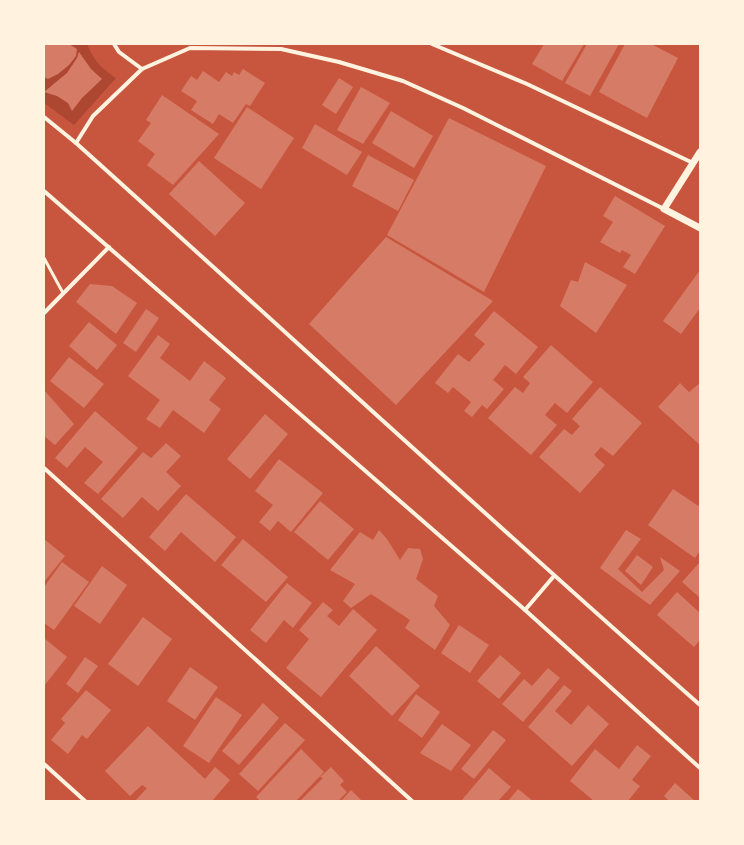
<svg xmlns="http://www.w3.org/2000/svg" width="744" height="845" viewBox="0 0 744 845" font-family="'Sofia Sans Condensed',sans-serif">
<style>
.green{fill:#ae4732}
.building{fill:#d67c66}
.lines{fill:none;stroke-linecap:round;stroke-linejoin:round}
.service{stroke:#fff3e0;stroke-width:3}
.minor{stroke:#fff3e0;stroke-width:4}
.tertiary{stroke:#fff3e0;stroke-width:7}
</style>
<rect width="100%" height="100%" fill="#c8553d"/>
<path class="green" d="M44 44H87C94 61 101 68 116 78L74 125 44 103Z"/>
<g class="building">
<path d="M44 44H69L77 49 76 56 69 65 58 74 48 79 44 77Z"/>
<path d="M544 44H584L562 81 532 64Z"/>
<path d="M587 44H619L590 96 565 83Z"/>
<path d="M625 44H651L678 58 647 118 599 92Z"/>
<path d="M79 52 91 69 102 79 82 98 72 111 68 103 57 96 44 92 67 73 77 58Z"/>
<path d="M243 69 265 83 250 106 246 104 233 123 219 114 213 124 191 110 197 101 181 91 191 76 197 80 203 71 219 82 226 72 232 76 234 72 239 75Z"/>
<path d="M339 78 353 87 336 114 322 105Z"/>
<path d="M361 87 390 103 363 144 337 130Z"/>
<path d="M162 95 219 134 173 185 147 165 155 154 138 141 151 123 146 120Z"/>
<path d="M247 107 294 138 261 189 214 158Z"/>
<path d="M391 111 433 136 414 168 372 143Z"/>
<path d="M449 118 546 166 484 292 387 235Z"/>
<path d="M315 124 362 152 347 175 302 148Z"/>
<path d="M368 155 414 180 398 211 352 186Z"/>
<path d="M199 161 245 203 215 236 169 194Z"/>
<path d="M615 196 665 226 635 274 623 267 631 255 622 250 620 253 600 242 613 222 603 216Z"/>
<path d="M386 237 493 301 396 405 309 324Z"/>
<path d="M585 262 627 285 596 333 560 306 571 280 578 282Z"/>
<path d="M700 270V308L681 334 663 321Z"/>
<path d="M90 284 112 286 137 303 116 334 76 302Z"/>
<path d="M146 309 159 318 136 352 123 343Z"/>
<path d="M494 311 538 347 516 374 505 365 493 380 504 389 487 409 482 405 472 417 464 411 471 402 453 387 448 393 435 383 458 354 469 362 485 344 474 335Z"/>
<path d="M89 322 117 345 97 370 69 346Z"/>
<path d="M158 335 170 344 160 358 190 381 204 361 226 378 209 400 221 409 204 433 173 410 160 428 146 419 160 400 128 376Z"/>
<path d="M551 345 593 382 567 413 555 403 545 415 557 425 531 455 488 418 515 387 523 393 530 383 523 377Z"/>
<path d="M69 357 104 384 84 408 50 381Z"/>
<path d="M680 383 689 392 700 383V445L658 407Z"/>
<path d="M600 387 642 423 613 456 601 447 594 455 605 465 580 493 539 457 564 429 572 435 580 426 572 419Z"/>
<path d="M44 390 74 424 55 445 44 436Z"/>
<path d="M95 411 138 448 98 494 84 483 103 462 85 447 67 468 55 458Z"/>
<path d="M265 414 288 434 250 479 227 459Z"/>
<path d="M166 443 181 456 166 472 181 486 158 511 142 497 123 518 101 499 143 452 151 458Z"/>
<path d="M279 459 323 493 291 532 278 521 270 531 259 522 273 505 255 491Z"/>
<path d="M673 489 700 507V551L695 558 648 525Z"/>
<path d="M186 494 236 537 215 562 181 532 165 551 149 537Z"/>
<path d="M320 501 354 529 328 560 294 532Z"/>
<path d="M379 530 387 539 400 560 408 548 420 549 423 559 416 579 438 596 434 606 450 625 435 650 405 628 410 620 371 594 351 608 343 601 355 584 330 570 360 532 373 540Z"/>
<path d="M626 530 641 539 618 569 642 592 664 570 660 557 680 571 650 605 600 568Z"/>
<path d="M44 539 65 556 44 582Z"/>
<path d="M243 539 288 577 266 602 221 565Z"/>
<path d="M637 555 653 567 641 585 625 571Z"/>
<path d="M62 562 89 582 54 630 44 623V587Z"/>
<path d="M699 563 700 565V598L682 582Z"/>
<path d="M102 566 127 585 100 624 74 606Z"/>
<path d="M287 583 312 603 293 628 284 620 266 643 250 630Z"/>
<path d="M677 592 700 613V640L694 647 657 615Z"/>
<path d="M323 602 333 610 327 616 339 626 353 609 377 630 321 697 286 668 309 639 299 630Z"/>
<path d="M143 617 172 639 138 686 108 664Z"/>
<path d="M459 625 489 645 470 673 441 653Z"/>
<path d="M44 638 67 657 44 686Z"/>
<path d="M376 646 420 686 392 716 349 676Z"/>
<path d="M500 655 521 673 499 699 477 681Z"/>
<path d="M85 657 98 666 78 693 66 684Z"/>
<path d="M190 667 218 687 195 720 167 701Z"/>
<path d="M548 668 560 678 523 722 502 704 524 679 532 686Z"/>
<path d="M564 685 572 691 555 711 571 725 588 705 609 724 572 766 528 727Z"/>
<path d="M86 690 111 710 87 739 82 735 68 754 51 740 65 723 61 719Z"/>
<path d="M416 694 440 712 422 738 398 720Z"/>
<path d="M216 697 242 715 209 763 183 746Z"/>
<path d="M263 703 279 718 239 765 222 751Z"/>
<path d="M285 723 305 740 258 791 239 774Z"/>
<path d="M442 724 471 745 451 771 420 753Z"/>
<path d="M148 726 205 779 215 767 230 780 212 801H135L147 788 142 785 130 796 105 771Z"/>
<path d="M493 730 506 740 474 779 461 769Z"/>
<path d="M637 745 651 756 632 780 640 786 628 801H594L570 781 595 749 619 769Z"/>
<path d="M301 749 324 772 296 801H260L256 797Z"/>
<path d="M331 767 344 781 340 785 347 792 338 801H300L323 778 320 777Z"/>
<path d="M489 768 511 787 498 801H461Z"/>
<path d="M675 783 695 801H669L664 796Z"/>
<path d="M518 789 533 801H508Z"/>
<path d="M351 790 362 801H341Z"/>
</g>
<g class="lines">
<path class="service" d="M44 258 63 293"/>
<g class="minor">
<path d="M114 44 119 52 142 69"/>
<path d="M432 44 527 84 693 163"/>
<path d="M44 117 76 143C284 330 490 520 700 705"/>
<path d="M76 143 93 116 142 69 190 48 281 49 339 62 403 81 463 108 664 209"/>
<path d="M44 191 525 610 700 768"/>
<path d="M44 313 109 247"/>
<path d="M44 468 412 801"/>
<path d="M525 610 554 576"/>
<path d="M44 764 85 801"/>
</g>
<path class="tertiary" d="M700 152 664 209 700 228"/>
</g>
<rect width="744" height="845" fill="none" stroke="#fff3e0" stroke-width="90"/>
</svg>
